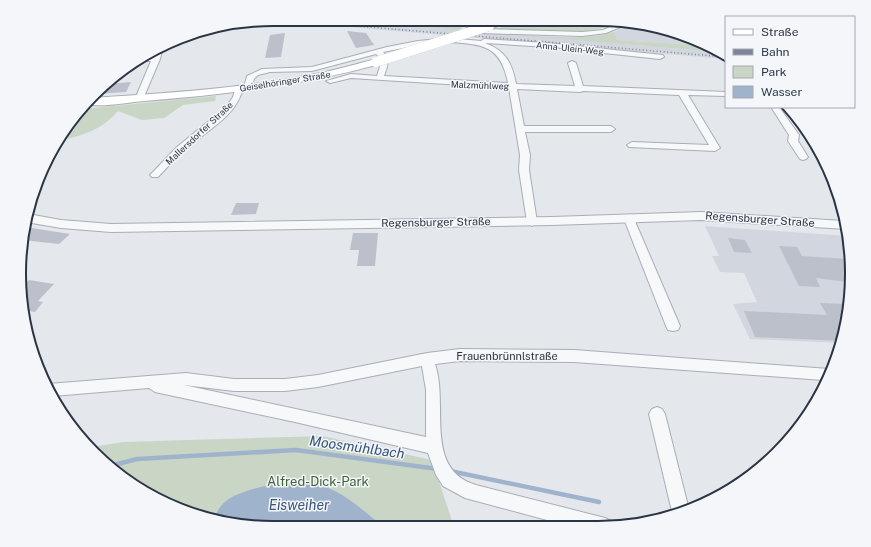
<svg xmlns="http://www.w3.org/2000/svg" width="871" height="547" viewBox="0 0 871 547" font-family="'Public Sans',sans-serif">
<style>
.built{fill:#d2d6de}
.green{fill:#c9d6c5}
.water{fill:#9fb4cc}
.lines{fill:none;stroke-linecap:round;stroke-linejoin:round}
.stream{stroke:#9fb4cc;stroke-width:4.5}
.building{fill:#bbc0ca}
.minor-casing{stroke:#a9aeb7;stroke-width:2}
.tertiary-casing{stroke:#a9aeb7;stroke-width:2}
.secondary-casing{stroke:#a9aeb7;stroke-width:2}
.minor{fill:#f7f8fa;fill-rule:evenodd}
.tertiary{fill:#f7f8fa;fill-rule:evenodd}
.secondary{fill:#fff;fill-rule:evenodd}
.rail{stroke:#7d8696;stroke-width:1.5;stroke-dasharray:1 2.5;stroke-linecap:butt}
.secondary-bridge-casing{stroke:#a9aeb7;stroke-width:10;stroke-linecap:butt}
.secondary-bridge{stroke:#fff;stroke-width:10}
.labels{text-anchor:middle;dominant-baseline:central;stroke-width:3;stroke-linejoin:round;paint-order:stroke}
.far-street-label{font-size:9px;fill:#2b3445;stroke:#f4f6f9}
.street-label{font-size:11px;fill:#2b3445;stroke:#f4f6f9}
.near-park-label{font-size:13px;fill:#3f6138;stroke:#f4f6f9}
.near-water-label{font-size:14px;font-style:italic;fill:#34527a;stroke:#f4f6f9}
.rim{fill:none;stroke:#2b3445;stroke-width:2}
</style>
<rect width="100%" height="100%" fill="#e4e7ec"/>
<g class="built">
<path d="M274 19H330L718 52 726 56V59L267 20Z"/>
<path d="M635 22 692 38 697 45 617 40 614 32Z"/>
<path d="M705 226 848 236 850 241 843 340 841 343 750 339 733 304 757 302 744 273 720 272 712 256H719Z"/>
</g>
<g class="green">
<path d="M330 19 467 20 461 29 458 30Z"/>
<path d="M528 21H624C583 38 538 32 495 31V29Z"/>
<path d="M614 32 617 40 697 45 692 38 718 52 491 33C531 35 575 42 614 32Z"/>
<path d="M216 96 215 101 183 105 164 118 142 120 118 111C100 131 85 134 60 141L72 118 82 109Z"/>
<path d="M322 436 432 460 454 527 241 526 176 509 118 475 92 447 123 442Z"/>
</g>
<path class="water" d="M276 483C290 484 307 481 320 485 344 492 364 511 382 526H241L215 519C219 493 256 489 276 483Z"/>
<g class="lines">
<g class="stream">
<path d="M110 466 137 459 296 450 438 469"/>
<path d="M450 471 599 502"/>
</g>
</g>
<g class="building">
<path d="M347 31 366 33 374 45 356 48Z"/>
<path d="M285 33 281 57 265 58 270 35Z"/>
<path d="M131 82 126 92 98 94 109 84Z"/>
<path d="M236 203H259L256 214 231 215Z"/>
<path d="M25 227 70 234 59 244 23 240Z"/>
<path d="M353 233H378L375 266H357L359 250H350Z"/>
<path d="M728 238 745 240 752 253 734 252Z"/>
<path d="M779 246 797 247 802 256 849 259 847 282 816 278 820 287 799 286Z"/>
<path d="M29 280 54 284 38 301 43 302 35 312 29 311 25 314 22 287Z"/>
<path d="M820 303 846 304 843 341 755 337 744 311 827 315Z"/>
</g>
<g class="lines">
<g class="minor-casing">
<g id="minor">
<path d="M467 20H473L471 26 481 29 582 32 603 30 624 21 633 22 606 33 582 36 480 33 465 26Z"/>
<path d="M448 38 481 41 484 39 547 43 663 55 664 57 660 59 547 47 485 43C506 51 512 63 516 84L575 86 568 63 572 61 576 63 583 86 726 92V96L688 95 720 148 715 151 629 147 627 145 632 142 709 145 679 95 583 91 580 92 517 89 524 126H611L615 129 611 132H525L530 155 529 170 537 222 532 226 527 222 519 170 520 155 509 88 351 78 330 83 326 81 351 74 377 76 381 63 380 58 376 54 312 71 270 72 258 75 254 79 251 89 244 87 247 76 262 69 312 67 387 47 418 41ZM448 42C482 44 501 45 508 83L384 76C387 67 391 59 383 52L418 45Z"/>
<path d="M163 47 160 59 143 99 142 101H136L135 99 151 61H134L141 58 153 57 155 50Z"/>
<path d="M236 86 243 88C237 116 205 132 184 150 175 158 167 168 158 177H152L150 175 152 173 177 147 226 107 233 97Z"/>
<path d="M771 107H779L799 135 798 141 808 157 806 159 803 160 800 159 788 141 789 135Z"/>
<path d="M629 215 634 219 680 326 678 330 673 331 668 330 666 326 624 219Z"/>
<path d="M460 349 574 350 829 369 823 380 574 362 460 361 435 364C449 405 423 469 476 485L605 518 611 521 614 527H573L465 498 443 486 436 475 428 453 295 422 155 392 149 388 53 396 48 384 186 373 234 379H285L318 375 427 353ZM422 366 426 390V437L184 385 234 391H285L318 387Z"/>
<path d="M657 407 662 409 665 414 689 510 673 516 649 414 652 409Z"/>
</g>
</g>
<g class="tertiary-casing">
<path id="tertiary" d="M701 212 843 221 846 229 701 220 552 225 111 232 61 228 26 222 28 214 61 220 111 224 552 217Z"/>
</g>
<g class="secondary-casing">
<g id="secondary">
<path d="M500 20H516L489 29 485 26Z"/>
<path d="M376 59 381 62 380 64C302 85 224 95 144 101 130 102 100 108 87 104L93 98C164 93 235 89 305 76 329 72 352 65 376 59Z"/>
</g>
</g>
<use href="#minor" class="minor"/>
<use href="#tertiary" class="tertiary"/>
<use href="#secondary" class="secondary"/>
<path class="rail" d="M273 19 726 57"/>
<g class="secondary-bridge-casing">
<path id="secondary-bridge" d="M376 62 489 26"/>
</g>
<use href="#secondary-bridge" class="secondary-bridge"/>
</g>
<g class="labels">
<g class="far-street-label">
<text transform="translate(570 48) rotate(6)">Anna-Ulein-Weg</text>
<text transform="translate(285 81) rotate(-9)">Geiselhöringer Straße</text>
<text transform="translate(480 85) rotate(2)">Malzmühlweg</text>
<text transform="translate(199 133) rotate(-43)">Mallersdorfer Straße</text>
</g>
<g class="street-label">
<text transform="translate(760 219) rotate(4)">Regensburger Straße</text>
<text transform="translate(436 222) rotate(-1)">Regensburger Straße</text>
<text x="507" y="356">Frauenbrünnlstraße</text>
</g>
<g class="near-park-label">
<text x="318" y="481">Alfred-Dick-Park</text>
</g>
<g class="near-water-label">
<text transform="translate(357 447) rotate(8)">Moosmühlbach</text>
<text x="299" y="505">Eisweiher</text>
</g>
</g>
<path d="M0 0H871V547H0ZM273 26H598A247 247 0 0 1 845 273V274A247 247 0 0 1 598 521H273A247 247 0 0 1 26 274V273A247 247 0 0 1 273 26Z" fill="#f4f6f9" fill-rule="evenodd"/>
<path class="rim" d="M273 26H598A247 247 0 0 1 845 273V274A247 247 0 0 1 598 521H273A247 247 0 0 1 26 274V273A247 247 0 0 1 273 26Z"/>
<rect x="725" y="16" width="130" height="92" fill="#f4f6f9" stroke="#a4a8b1"/>
<rect x="733" y="29" width="20" height="6" fill="#ffffff" stroke="#a4a8b1"/>
<text x="761" y="36" font-size="12" fill="#2b3445">Straße</text>
<rect x="733" y="49" width="20" height="6" fill="#7d8696" stroke="#a4a8b1"/>
<text x="761" y="56" font-size="12" fill="#2b3445">Bahn</text>
<rect x="733" y="66" width="20" height="12" fill="#c9d6c5" stroke="#a4a8b1"/>
<text x="761" y="76" font-size="12" fill="#2b3445">Park</text>
<rect x="733" y="86" width="20" height="12" fill="#9fb4cc" stroke="#a4a8b1"/>
<text x="761" y="96" font-size="12" fill="#2b3445">Wasser</text>
</svg>
